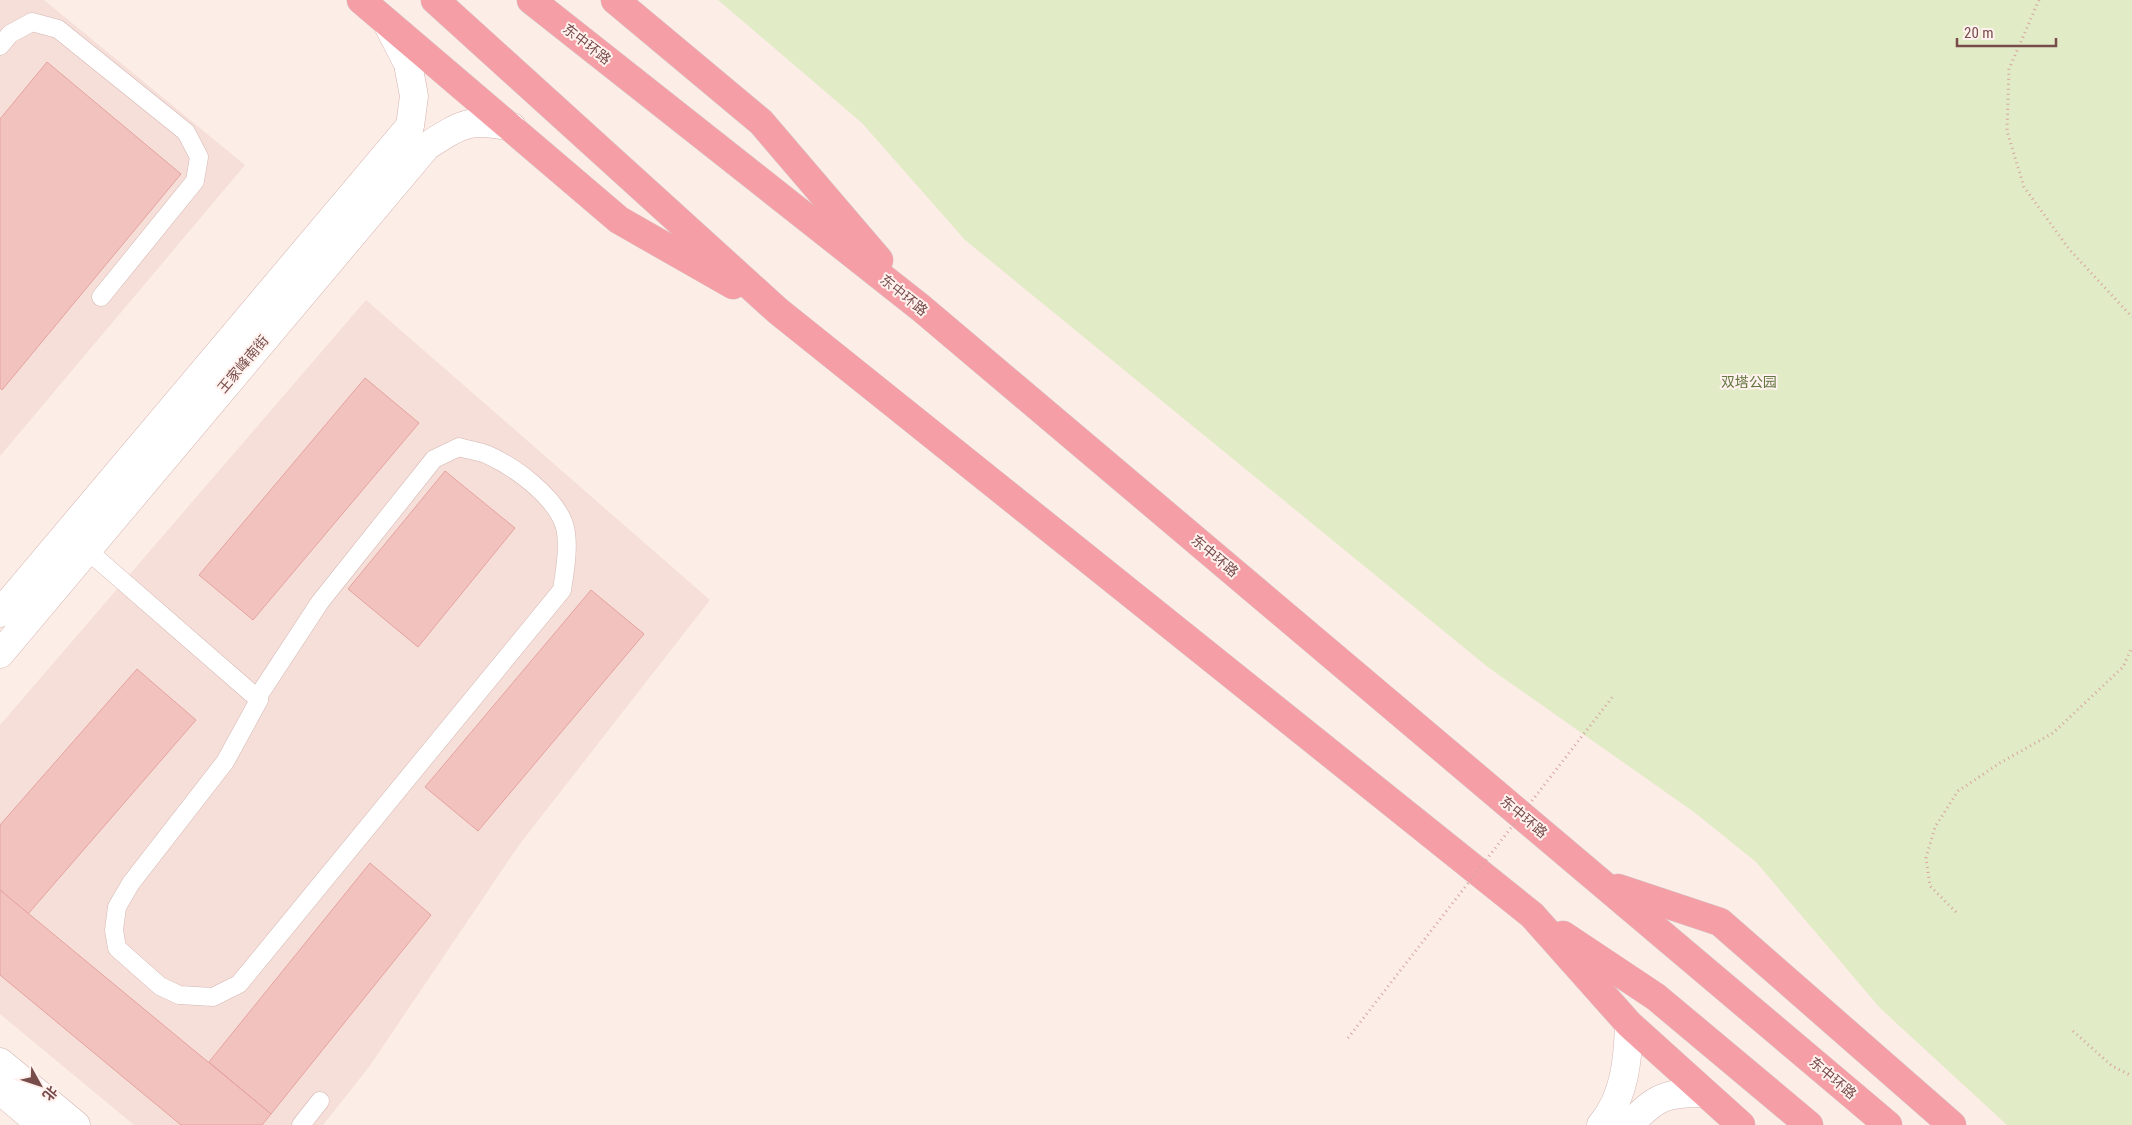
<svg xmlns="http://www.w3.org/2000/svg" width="2132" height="1125" viewBox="0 0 2132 1125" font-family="'Roboto Condensed','Noto Sans SC',sans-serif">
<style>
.residential{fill:#f6dfd9}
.green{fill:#e1ebc5}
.building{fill:#f2c2bf;stroke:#e5a29f}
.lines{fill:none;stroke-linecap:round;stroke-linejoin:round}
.lane-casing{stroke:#d4b6b2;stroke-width:19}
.street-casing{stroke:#d4b6b2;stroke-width:29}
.secondary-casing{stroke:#d6b3af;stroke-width:29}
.highway-casing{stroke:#d6c9c9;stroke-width:29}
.path{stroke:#d7a4a1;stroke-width:3;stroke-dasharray:1 4;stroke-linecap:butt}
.lane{stroke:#fff;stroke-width:18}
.street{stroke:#fff;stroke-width:28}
.secondary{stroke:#fff;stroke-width:28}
.highway{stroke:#f69ea6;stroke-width:28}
.path-bridge{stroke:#d7a4a1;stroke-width:3;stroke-dasharray:1 4;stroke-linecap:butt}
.labels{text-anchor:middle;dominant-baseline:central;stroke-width:4;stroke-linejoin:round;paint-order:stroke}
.street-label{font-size:14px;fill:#774c4b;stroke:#fff2ee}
.park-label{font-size:14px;fill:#637640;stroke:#fff2ee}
</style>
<rect width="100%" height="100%" fill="#fcede7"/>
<g class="residential">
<path d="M0 0H44L245 165 0 456Z"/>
<path d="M366 300 710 600 519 845 369 1067 323 1125H134L0 1014V725Z"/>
</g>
<path class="green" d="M718 0H2132V1125H2007L1880 1008 1756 862 1694 812 1489 668 965 240 862 123Z"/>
<g class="building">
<path d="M47 62 181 174 2 390 0 388V119Z"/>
<path d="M365 378 419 423 253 620 199 575Z"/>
<path d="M445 471 515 528 418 647 348 589Z"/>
<path d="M591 590 644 634 478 831 425 787Z"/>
<path d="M137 669 196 720 28 914 0 890V825Z"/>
<path d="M370 863 431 915 271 1114 209 1062Z"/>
<path d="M0 890 271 1114 262 1125H181L0 975Z"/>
</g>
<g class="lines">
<g class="lane-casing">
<g id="lane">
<path d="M0 46 10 34 32 22 58 29 186 132 199 157 195 181 101 297"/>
<path d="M81 545 87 550 257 698 259 700 225 762 131 883 117 907 114 930 117 948 160 986 179 995 213 997 239 984 562 590C565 571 570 542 564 524 554 496 515 467 488 455 479 451 468 450 459 447L434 459 320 602 257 698"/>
<path d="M301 1125 320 1101"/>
</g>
</g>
<g class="street-casing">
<g id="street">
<path d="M0 1062 76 1125"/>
<path d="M0 1090 41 1125"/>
<path d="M1601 1125C1625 1097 1628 1059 1629 1024"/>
<path d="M1629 1125C1657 1096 1665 1093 1705 1093"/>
</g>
</g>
<g class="secondary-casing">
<g id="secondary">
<path d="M0 613 410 126 414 96 408 64 387 23"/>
<path d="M0 654 427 146C463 123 470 118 512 127"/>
</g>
</g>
<g class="highway-casing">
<g id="highway">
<path d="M361 0 619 220 733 285"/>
<path d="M435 0 778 311 1532 915 1629 1024 1741 1125"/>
<path d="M531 0 921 308 1888 1125"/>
<path d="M615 0 761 122 879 260"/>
<path d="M1618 888 1720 922 1952 1125"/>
<path d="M1563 935 1656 997 1809 1125"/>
</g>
</g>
<g class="path">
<path d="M2039 0 2009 69 2007 131 2024 187 2069 249 2132 317"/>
<path d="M1956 912 1930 886 1926 858 1935 827 1958 791 2000 763 2053 733 2123 667 2132 647"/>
<path d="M2073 1031 2112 1066 2132 1076"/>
</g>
<use href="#lane" class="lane"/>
<use href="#street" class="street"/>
<use href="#secondary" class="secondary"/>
<use href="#highway" class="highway"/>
<path class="path-bridge" d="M1348 1038 1614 695"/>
</g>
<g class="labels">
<g class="street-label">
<text transform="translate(587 44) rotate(38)">东中环路</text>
<text transform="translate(904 295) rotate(39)">东中环路</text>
<text transform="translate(243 364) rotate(-50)">王家峰南街</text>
<text transform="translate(1215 556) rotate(40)">东中环路</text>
<text transform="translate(1524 817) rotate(40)">东中环路</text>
<text transform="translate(1833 1078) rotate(40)">东中环路</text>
</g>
<g class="park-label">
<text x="1749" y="382">双塔公园</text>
</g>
</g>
<g transform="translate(40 1085) rotate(130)" stroke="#fff2ee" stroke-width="4" paint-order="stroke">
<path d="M0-4L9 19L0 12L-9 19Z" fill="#774c4b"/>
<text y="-8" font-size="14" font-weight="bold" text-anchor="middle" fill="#774c4b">北</text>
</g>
<path d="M1957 38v8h99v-8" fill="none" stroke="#774c4b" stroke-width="2.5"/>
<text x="1964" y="38" font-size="15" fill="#774c4b" stroke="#fff2ee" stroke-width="4" paint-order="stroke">20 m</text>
</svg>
